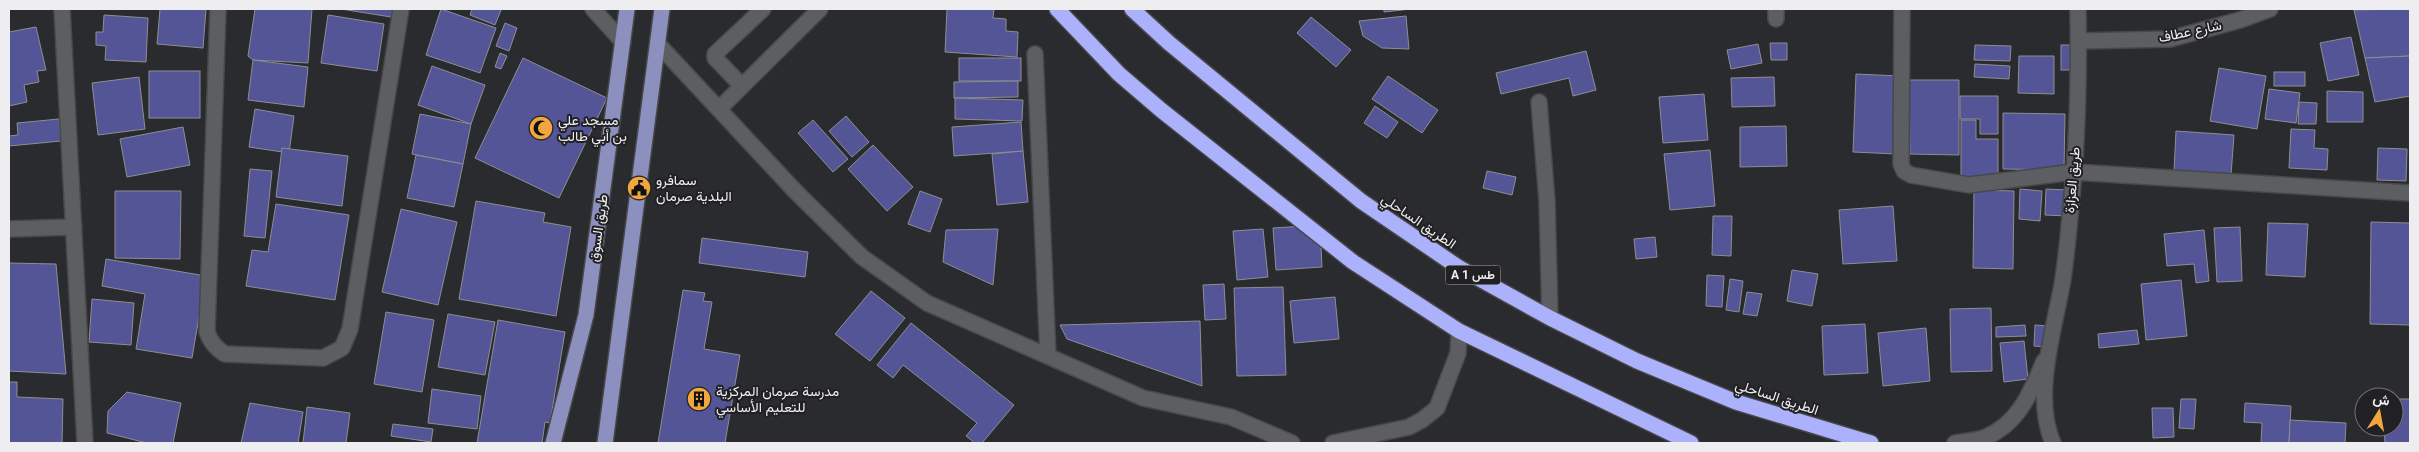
<svg xmlns="http://www.w3.org/2000/svg" width="2419" height="452" viewBox="0 0 2419 452" font-family="Roboto,Vazirmatn,sans-serif">
<style>
.building{fill:#535596;stroke:#8e8e92}
.lines{fill:none;stroke-linecap:round;stroke-linejoin:round}
.minor-casing{stroke:#48484a;stroke-width:18}
.major-casing{stroke:#48484a;stroke-width:18}
.highway-casing{stroke:#48484a;stroke-width:18}
.minor{stroke:#5d5e61;stroke-width:15}
.major{stroke:#8c90be;stroke-width:15}
.highway{stroke:#acb1fc;stroke-width:15}
.labels{text-anchor:middle;dominant-baseline:central;stroke-width:4;stroke-linejoin:round;paint-order:stroke}
.shield{fill:#212124;stroke:#b0b0b3;stroke-width:1}
.shield-label{font-size:12px;font-weight:bold;fill:#eeeef0}
.street-label{font-size:14px;fill:#eeeef0;stroke:#212124}
.poi-label{font-size:14px;fill:#eeeef0;stroke:#212124;text-anchor:start}
</style>
<rect width="100%" height="100%" fill="#2a2b2e"/>
<g class="building">
<path d="M160 9H206L203 48 157 44Z"/>
<path d="M255 9H312L308 63 253 60 248 56Z"/>
<path d="M341 9H393L391 17Z"/>
<path d="M441 9 496 28 480 73 426 55Z"/>
<path d="M472 9H499L501 10 495 25 470 15Z"/>
<path d="M947 9H994L993 18 1006 19V31L1018 32 1017 57 945 52Z"/>
<path d="M1384 9H1411L1384 12Z"/>
<path d="M2410 9V56L2365 58 2354 10Z"/>
<path d="M104 15 148 18 146 62 105 60 106 46 96 45V32H103Z"/>
<path d="M328 15 384 24 377 71 321 63Z"/>
<path d="M1406 16 1409 49 1382 48 1363 36 1359 21Z"/>
<path d="M1311 17 1351 50 1336 67 1297 33Z"/>
<path d="M505 23 517 28 509 51 496 46Z"/>
<path d="M36 27 46 70 37 71 39 82 24 85 27 102 9 106V32Z"/>
<path d="M2351 37 2359 75 2328 81 2320 43Z"/>
<path d="M1770 43H1787V60H1771Z"/>
<path d="M1758 44 1762 63 1731 69 1727 50Z"/>
<path d="M1975 45 2011 46 2010 61 1974 60Z"/>
<rect x="2061" y="45" width="14" height="25"/>
<path d="M1586 51 1596 90 1573 96 1569 78 1501 94 1496 73Z"/>
<path d="M500 53 507 56 501 69 495 67Z"/>
<path d="M2019 56H2054V94L2018 93Z"/>
<path d="M2410 56V96L2375 102 2365 58Z"/>
<path d="M523 58 607 98 559 198 475 158Z"/>
<rect x="959" y="58" width="62" height="23"/>
<path d="M253 60 308 67 304 107 248 100Z"/>
<path d="M1975 64 2010 66 2009 79 1974 77Z"/>
<path d="M432 66 485 85 471 124 418 105Z"/>
<path d="M2219 68 2266 76 2257 129 2210 121Z"/>
<rect x="149" y="71" width="51" height="47"/>
<rect x="2274" y="72" width="31" height="14"/>
<path d="M1856 74 1900 76 1897 154 1853 152Z"/>
<path d="M1388 76 1438 110 1422 133 1372 99Z"/>
<path d="M139 77 145 129 98 135 92 83Z"/>
<path d="M1774 77 1775 106 1732 107 1731 78Z"/>
<path d="M1909 80H1959V155L1910 154Z"/>
<path d="M1018 81V97L954 98V82Z"/>
<path d="M2269 89 2300 93 2296 123 2265 119Z"/>
<path d="M2327 91 2363 92V122H2327Z"/>
<path d="M1704 94 1708 140 1663 143 1659 97Z"/>
<path d="M1960 96H1998V134H1980V119H1960Z"/>
<path d="M955 98 1023 100 1022 121 955 119Z"/>
<path d="M2299 102 2317 103 2316 124H2298Z"/>
<path d="M1375 106 1398 122 1387 138 1364 123Z"/>
<path d="M255 109 294 116 289 153 249 147Z"/>
<path d="M2003 113 2065 114 2064 170 2003 169Z"/>
<path d="M420 114 471 124 463 164 412 154Z"/>
<path d="M846 116 869 142 852 157 829 131Z"/>
<path d="M59 119 61 141 9 146V136L18 135 17 123Z"/>
<path d="M813 120 848 159 833 172 798 133Z"/>
<path d="M1961 120H1976V139H1998V180H1961Z"/>
<path d="M1021 122 1023 151 954 156 952 127Z"/>
<path d="M1786 126 1787 166 1740 167V127Z"/>
<path d="M183 127 190 165 127 177 120 139Z"/>
<path d="M2291 129 2315 130 2314 148 2328 149 2327 170 2289 168Z"/>
<path d="M2176 131 2234 135 2231 175 2174 171Z"/>
<path d="M873 145 913 187 887 211 848 169Z"/>
<path d="M282 148 348 156 342 206 276 197Z"/>
<path d="M2378 148 2407 149 2406 181 2377 180Z"/>
<path d="M1710 150 1715 206 1670 210 1664 154Z"/>
<path d="M1023 151 1028 202 997 205 992 154Z"/>
<path d="M416 155 463 164 454 207 407 198Z"/>
<path d="M250 169 272 171 265 238 244 236Z"/>
<path d="M1487 171 1516 177 1512 195 1483 188Z"/>
<path d="M2020 189 2042 191 2040 221 2019 219Z"/>
<path d="M2046 189 2069 190 2068 216 2045 215Z"/>
<path d="M1974 190 2014 191 2013 269 1973 268Z"/>
<path d="M115 191H181L180 259 115 258Z"/>
<path d="M920 191 942 199 930 232 908 224Z"/>
<path d="M476 201 545 213 543 222 571 227 556 316 459 299Z"/>
<path d="M276 204 349 215 335 300 246 286 252 250 268 252Z"/>
<path d="M1893 206 1897 261 1843 264 1839 210Z"/>
<path d="M401 209 457 222 438 305 382 292Z"/>
<path d="M1713 216H1732L1731 256 1712 255Z"/>
<path d="M2371 222 2410 223V325L2370 324Z"/>
<path d="M2268 223 2308 224 2305 277 2266 275Z"/>
<path d="M1320 225 1322 267 1276 270 1273 228Z"/>
<path d="M2240 227 2242 281 2217 282 2214 228Z"/>
<path d="M998 229 993 285 943 262 946 230Z"/>
<path d="M1263 229 1268 277 1237 280 1233 231Z"/>
<path d="M2204 230 2209 281 2196 283 2194 264 2167 266 2164 234Z"/>
<path d="M1655 237 1657 257 1636 259 1634 239Z"/>
<path d="M702 238 808 252 805 277 699 263Z"/>
<path d="M106 259 206 276 192 358 136 349 145 294 102 286Z"/>
<path d="M9 263 56 264 66 374 9 371Z"/>
<path d="M1792 270 1818 274 1812 306 1787 301Z"/>
<path d="M1707 275 1724 276 1722 307 1706 306Z"/>
<path d="M1730 279 1743 281 1739 312 1726 310Z"/>
<path d="M2181 280 2187 336 2146 340 2141 284Z"/>
<path d="M1224 284 1226 319 1205 320 1203 285Z"/>
<path d="M1283 287 1286 375 1237 376 1234 288Z"/>
<path d="M683 290 705 293 703 301 712 302 704 349 740 355 725 443H658Z"/>
<path d="M871 291 905 318 870 361 835 334Z"/>
<path d="M1747 292 1762 294 1757 316 1743 314Z"/>
<path d="M1335 297 1339 339 1294 343 1290 301Z"/>
<path d="M92 299 134 303 131 345 89 342Z"/>
<path d="M1991 308 1992 371 1951 372 1950 309Z"/>
<path d="M386 312 434 320 422 392 374 384Z"/>
<path d="M448 314 495 322 485 375 438 367Z"/>
<path d="M498 320 565 332 550 423 545 422 542 443H477Z"/>
<path d="M1200 321 1202 386 1067 339 1060 325Z"/>
<path d="M911 323 1014 405 982 443H975L966 436 977 423 903 365 893 378 877 365Z"/>
<path d="M1865 324 1868 373 1824 375 1822 326Z"/>
<path d="M2025 325 2026 336 1996 337V327Z"/>
<path d="M2035 325 2049 326 2047 347 2034 346Z"/>
<path d="M1926 328 1930 381 1883 386 1878 333Z"/>
<path d="M2137 330 2139 344 2099 348 2098 334Z"/>
<path d="M2024 341 2028 379 2004 382 2000 343Z"/>
<path d="M9 382H17V397L63 399 62 443H9Z"/>
<path d="M432 389 481 396 477 429 428 423Z"/>
<path d="M127 392 181 403 173 443H147L107 433 108 411Z"/>
<path d="M2181 399H2196L2194 429 2179 428Z"/>
<path d="M2394 399H2410V443H2385L2384 427H2394Z"/>
<path d="M250 403 303 412 298 443H241Z"/>
<path d="M2245 403 2291 406 2289 443H2261L2262 423 2244 422Z"/>
<path d="M307 407 350 413 346 443H303Z"/>
<path d="M2152 408H2173L2174 437 2153 438Z"/>
<path d="M2290 420 2346 423 2345 443H2289Z"/>
<path d="M393 424 433 429 431 442 391 436Z"/>
</g>
<g class="lines">
<g class="minor-casing">
<g id="minor">
<path d="M62 9 85 443"/>
<path d="M218 9 207 332C211 343 216 348 225 354L323 358 342 348 350 329 401 9"/>
<path d="M593 9 623 42"/>
<path d="M1776 9V19"/>
<path d="M1902 9 1901 164 1904 171 1911 175 1969 185 2074 172 2410 193"/>
<path d="M2079 41 2170 39 2240 20 2270 9"/>
<path d="M658 44 796 192 862 257 927 303 1143 398 1231 417 1292 443"/>
<path d="M1035 54 1048 356"/>
<path d="M742 86 715 58V54L763 9"/>
<path d="M1539 102 1547 201 1550 318"/>
<path d="M719 109 820 9"/>
<path d="M9 229 74 227"/>
<path d="M1333 443 1409 427 1422 420 1437 408 1458 353 1459 331"/>
<path d="M1955 443C1965 441 1977 441 1986 437 2019 423 2031 392 2044 361"/>
<path d="M2053 443C2032 395 2055 328 2063 279 2068 244 2071 208 2074 172 2078 118 2079 63 2078 9"/>
</g>
</g>
<g class="major-casing">
<g id="major">
<path d="M553 443 586 315 627 9"/>
<path d="M605 443 662 9"/>
</g>
</g>
<g class="highway-casing">
<g id="highway">
<path d="M1057 9 1119 74 1161 110 1353 262 1459 331 1691 443"/>
<path d="M1132 9 1169 43 1361 201 1458 267 1550 318 1637 361 1736 402 1871 443"/>
</g>
</g>
<use href="#minor" class="minor"/>
<use href="#major" class="major"/>
<use href="#highway" class="highway"/>
</g>
<defs>
<g id="mosque-disc" transform="scale(1.25)"><circle r="9.5" fill="#f1a640" stroke="#212124"/><path d="M3.5-4.9A6 6 0 1 0 3.5 4.9A5 5 0 1 1 3.5-4.9Z" fill="#111"/></g>
<g id="civic-disc" transform="scale(1.25)"><circle r="9.5" fill="#f1a640" stroke="#212124"/><path d="M-.6-6.5H3V-4.5H.6V-3L4-1V1h2V6H-6V1h2V-1L-.6-3ZM-1.2 2.5V6h2.4V2.5Z" fill="#111"/></g>
<g id="building-disc" transform="scale(1.25)"><circle r="9.5" fill="#f1a640" stroke="#212124"/><path d="M-4-6H4V6H1V3H-1V6H-4ZM-2.5-4.3h1.7v1.8h-1.7ZM.8-4.3h1.7v1.8H.8ZM-2.5-1h1.7V.8h-1.7ZM.8-1h1.7V.8H.8Z" fill="#111"/></g>
</defs>
<g fill-rule="evenodd">
<use href="#mosque-disc" x="541" y="128"/>
<use href="#civic-disc" x="639" y="188"/>
<use href="#building-disc" x="699" y="399"/>
</g>
<g class="labels">
<rect class="shield" x="1445.5" y="265.5" width="55" height="19" rx="4"/>
<g class="shield-label">
<text x="1473" y="275">A 1 طس</text>
</g>
<g class="street-label">
<text transform="translate(2190 31) rotate(-12)">شارع عطاف</text>
<text transform="translate(2072 180) rotate(-85)">طريق العزازة</text>
<text transform="translate(1419 221) rotate(34)">الطريق الساحلي</text>
<text transform="translate(598 228) rotate(-82)">طريق السوق</text>
<text transform="translate(1777 397) rotate(18)">الطريق الساحلي</text>
</g>
<g class="poi-label">
<text x="558" y="120">مسجد علي<tspan x="558" dy="16">بن أبي طالب</tspan></text>
<text x="656" y="180">سمافرو<tspan x="656" dy="16">البلدية صرمان</tspan></text>
<text x="716" y="391">مدرسة صرمان المركزية<tspan x="716" dy="16">للتعليم الأساسي</tspan></text>
</g>
</g>
<rect width="2419" height="452" fill="none" stroke="#eeeef0" stroke-width="20"/>
<g transform="translate(2379 412) rotate(11)"><circle r="24" fill="#212124" stroke="#737376"/>
<path d="M0-4L9 19L0 12L-9 19Z" fill="#f1a640"/>
<text y="-8" font-size="14" font-weight="bold" text-anchor="middle" fill="#eeeef0">ش</text>
</g>
</svg>
